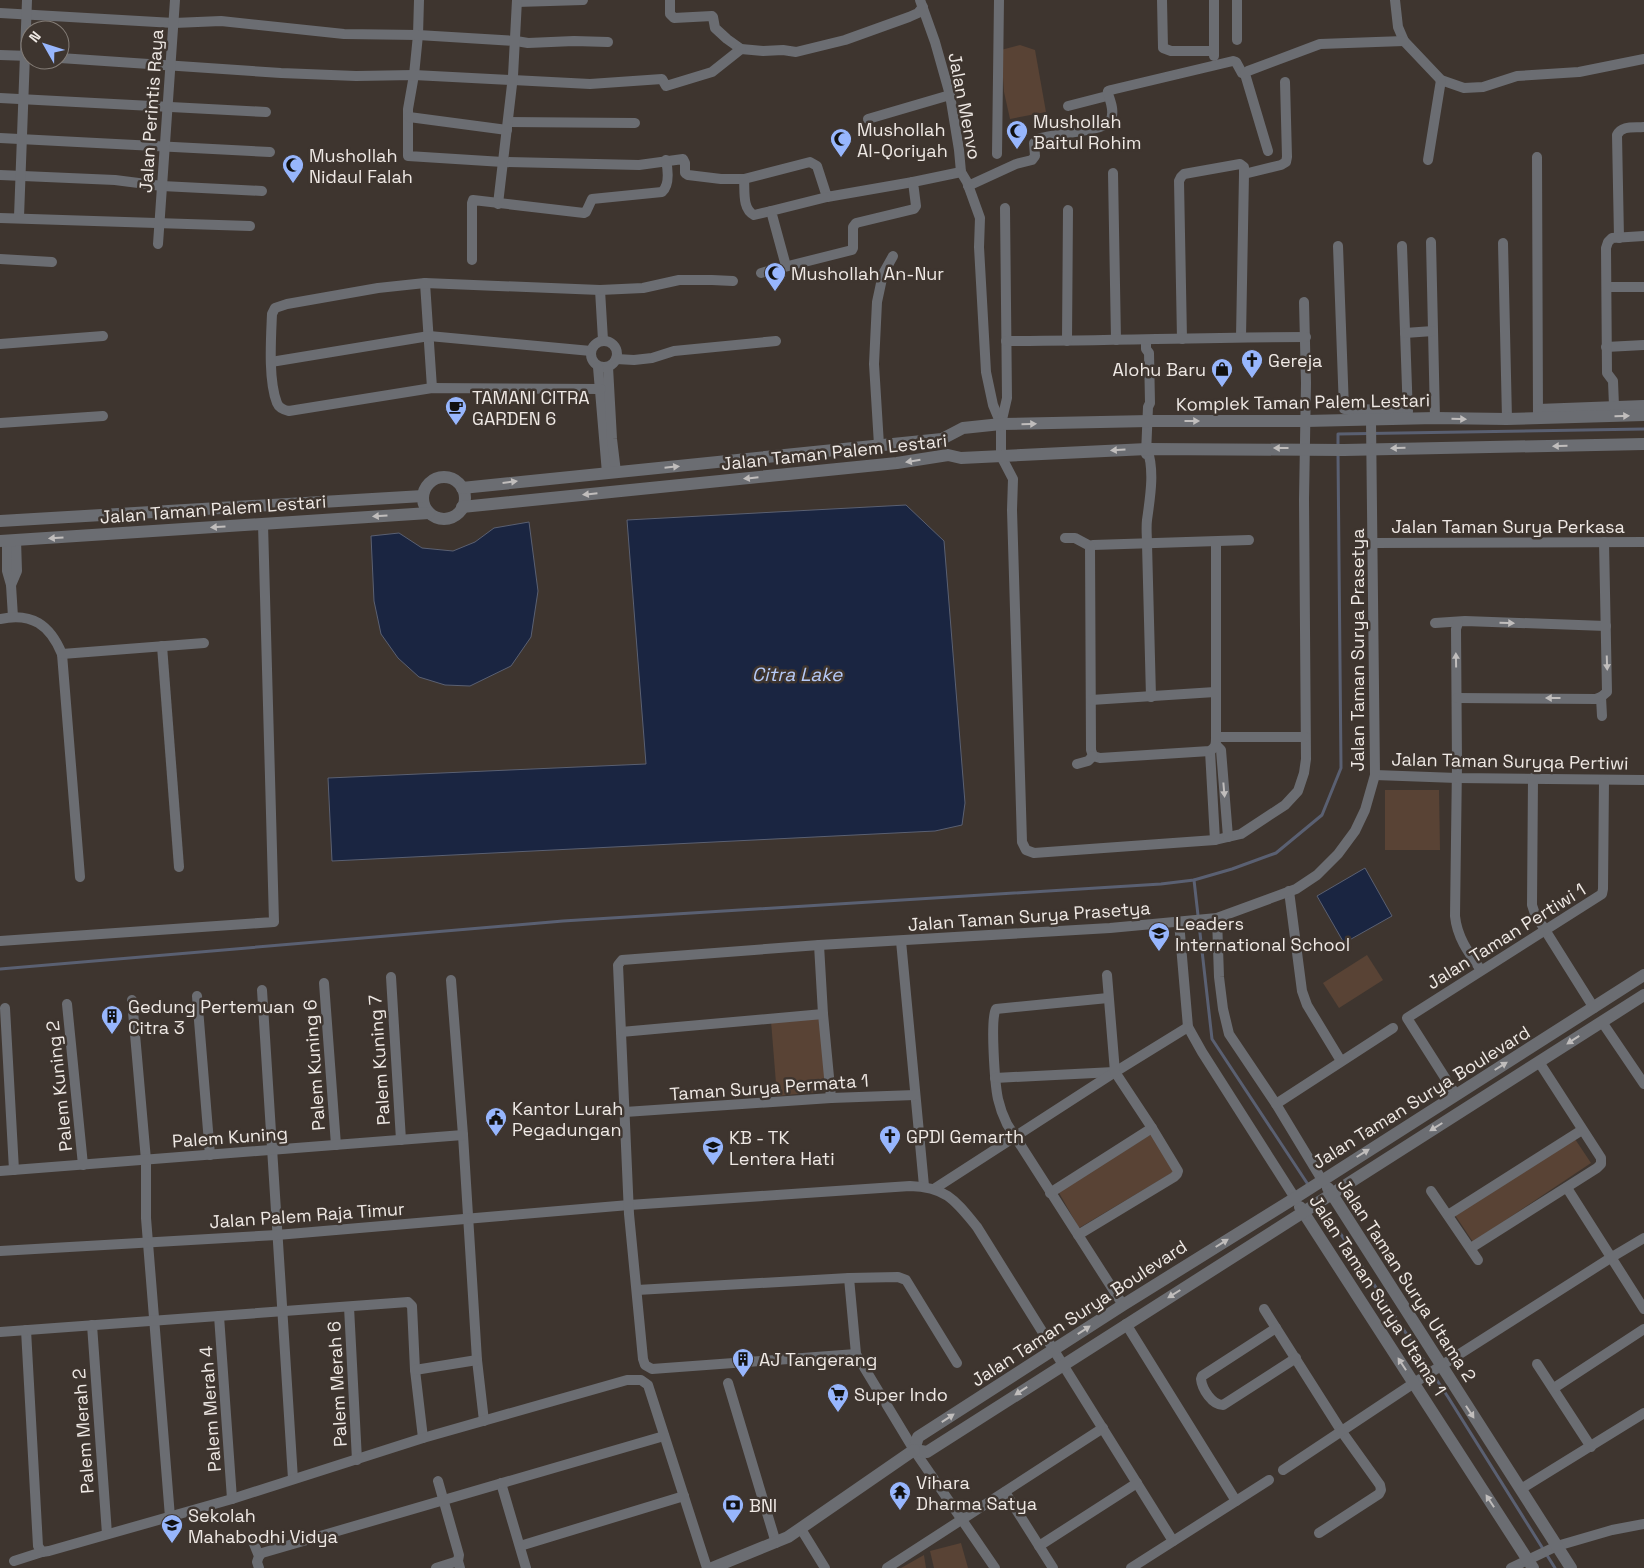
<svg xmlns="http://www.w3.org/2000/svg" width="1644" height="1568" viewBox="0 0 1644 1568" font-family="'Space Grotesk',sans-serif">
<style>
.green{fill:#594335}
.water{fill:#1a2541;stroke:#5a6072}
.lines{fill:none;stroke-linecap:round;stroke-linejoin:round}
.stream{stroke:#5a6072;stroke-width:3}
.minor{stroke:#6b6d72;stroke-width:10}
.tertiary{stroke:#6b6d72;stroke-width:12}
.oneway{fill:#c0bdbc}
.labels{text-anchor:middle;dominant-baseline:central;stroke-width:5;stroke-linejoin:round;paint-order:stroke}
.street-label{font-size:18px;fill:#eee8e4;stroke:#3e352f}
.poi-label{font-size:18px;fill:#eee8e4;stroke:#3e352f;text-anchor:start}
.water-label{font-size:19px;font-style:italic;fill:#b7cbf9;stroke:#3e352f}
</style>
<rect width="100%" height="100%" fill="#3e352f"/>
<g class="green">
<path d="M1020 45 1035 50 1046 112 1010 119 1004 92 1001 50Z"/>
<path d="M1385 790H1439L1440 850H1385Z"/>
<path d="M1367 955 1383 980 1339 1008 1323 983Z"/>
<path d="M822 1018 828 1091 777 1096 771 1021Z"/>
<path d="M1152 1134 1175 1171 1079 1228 1058 1191Z"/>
<path d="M1575 1139 1591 1163 1473 1242 1455 1215Z"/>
<path d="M961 1543 968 1568H934L930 1551Z"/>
<path d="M924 1555 926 1568H901Z"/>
</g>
<g class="water">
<path d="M906 505 944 541 965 803 962 825 935 831 332 861 328 778 646 764 627 520Z"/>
<path d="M529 522 538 591 531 637 511 666 470 686 445 685 419 677 398 658 381 634 374 601 371 536 399 533 422 548 453 551 475 542 494 528Z"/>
<path d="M1365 868 1392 916 1344 943 1317 896Z"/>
</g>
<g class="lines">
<g class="stream">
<path d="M1338 447V434L1644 429"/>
<path d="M1194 880 1212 1039 1309 1186"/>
<path d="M0 969 563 921 1161 884 1194 880 1232 869 1276 853 1322 815 1341 768 1338 453"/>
<path d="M1321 1204 1448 1397 1555 1568"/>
</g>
<g class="minor">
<path d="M419 0 418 35 414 75 408 109V156L503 162 639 165 683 159 685 163V173L688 175 721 179H744L810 162 817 166 827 197 913 182"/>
<path d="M670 0V14L674 18 712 16 713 17 715 28 727 39 741 49 763 51 783 50 796 52 845 40 909 17 918 13 923 7"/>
<path d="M920 0 935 42 950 95 959 150 961 172 967 182 980 218 979 247 986 372 993 405 1001 424"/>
<path d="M1162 0 1163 48 1171 51H1214"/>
<path d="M1214 0V56"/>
<path d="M1395 0 1398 27 1404 41 1441 80 1464 88 1483 87 1517 76 1579 72 1644 59"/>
<path d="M517 2 583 0"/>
<path d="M0 13 174 23 221 21 344 34 418 35 516 41 528 43 574 41 608 42"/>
<path d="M1237 40V0"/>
<path d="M0 55 30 56"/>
<path d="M60 58 281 73 356 76 414 75 590 84 662 79 666 86 712 72 741 49"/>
<path d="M0 98 266 112"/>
<path d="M1068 106 1107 96 1108 91 1111 90 1233 61 1236 62 1242 73 1245 74"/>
<path d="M409 117 507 130"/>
<path d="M868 119 950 95"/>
<path d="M508 122 635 123"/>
<path d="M0 138 270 152"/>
<path d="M1268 151 1245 74 1248 71 1320 44 1404 41"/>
<path d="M997 154 999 0"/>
<path d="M1537 157 1538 418"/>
<path d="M1428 160 1441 80"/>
<path d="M1113 173 1116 340"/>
<path d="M1244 174 1281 165 1286 162 1287 157 1285 82"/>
<path d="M0 175 115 180 162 186 262 191"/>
<path d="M744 179C745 191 742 209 754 215L771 211"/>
<path d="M968 186 1016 164 1032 160 1035 156 1034 143 1038 139C1052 133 1103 132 1110 121 1115 113 1111 102 1108 94"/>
<path d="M498 204 513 76 517 0"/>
<path d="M1005 208 1007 398 1001 424V456L1013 479 1012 510 1022 842 1026 850 1034 853 1215 840 1241 834 1285 805 1298 791 1304 773 1306 759 1304 499 1306 383 1304 302"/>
<path d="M19 217 27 0"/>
<path d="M0 218 250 226"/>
<path d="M1619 238 1617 135C1622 125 1634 128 1644 127"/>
<path d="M1431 242 1435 418"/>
<path d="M1503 243 1507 419"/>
<path d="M158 244 175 0"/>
<path d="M1338 246 1344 409 1408 410"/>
<path d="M1402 246 1408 416"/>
<path d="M0 259 52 262"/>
<path d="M472 260V203L473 200 584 213 586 212 592 199 662 192C670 185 668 170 666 160"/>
<path d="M786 266 771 211 827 197"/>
<path d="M761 273 852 250 853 248V227L856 223 914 209 916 206 913 182 961 172"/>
<path d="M425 283 432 388"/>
<path d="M1607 287H1644"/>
<path d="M600 290 603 340"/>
<path d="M1405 333 1433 331"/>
<path d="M1182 339 1179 181 1181 177 1184 174 1240 164 1244 167V174L1241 337"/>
<path d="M1146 340V349L1149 353 1150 403 1148 407 1146 454"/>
<circle cx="604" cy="354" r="13"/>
<path d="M1006 341C1106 341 1206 337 1306 337"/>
<path d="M1067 341 1068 210"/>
<path d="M0 344 103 336"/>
<path d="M1606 347 1644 345"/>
<path d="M616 359 634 360 652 358 674 351 776 341"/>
<path d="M271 362 429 336 591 351"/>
<path d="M598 367 607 473"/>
<path d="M608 367 612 439 616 472"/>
<path d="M601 389 432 388 289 411C284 410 279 408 277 403 268 380 271 338 272 314L275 308 287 304 378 288 425 283 600 290 643 288 679 280H712L733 281"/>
<path d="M1614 406 1613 381 1607 373 1606 248 1608 242 1612 238 1644 236"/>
<path d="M1538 409 1644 405"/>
<path d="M0 423 103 416"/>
<path d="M879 445 874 364 877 302 883 274 893 256"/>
<path d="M1147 449C1155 470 1150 498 1147 520 1146 528 1147 536 1147 544L1151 697"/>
<path d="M1065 538H1075L1090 546 1093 545 1249 540"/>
<path d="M7 541V571L11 585 13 617"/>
<path d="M1373 543 1644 542"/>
<path d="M1090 546 1091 750 1093 756"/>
<path d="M11 585 17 571 16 540"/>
<path d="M0 619C32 612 50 625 62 654L80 877"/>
<path d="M1435 623 1465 621 1606 626"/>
<path d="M1458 623 1456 629 1457 764 1455 916C1457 937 1468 952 1481 970"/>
<path d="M162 646 179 867"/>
<path d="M62 654 204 643"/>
<path d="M1601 697 1602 716"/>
<path d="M1457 698 1596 699 1601 697 1607 692 1604 542"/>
<path d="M1091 700 1215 692"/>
<path d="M1216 737H1305"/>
<path d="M1216 745 1221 750 1228 837"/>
<path d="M1210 751 1215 840"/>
<path d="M1093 756 1100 758 1210 751C1216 747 1216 744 1216 737V542"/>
<path d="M1077 764 1088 761 1093 756"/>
<path d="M1375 775 1457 778 1644 780"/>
<path d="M1533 778 1532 905 1535 914 1594 1008"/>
<path d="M1289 891 1302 991 1307 1005 1341 1061"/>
<path d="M1217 918 1219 977 1223 1009 1229 1034 1276 1104 1322 1180"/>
<path d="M1179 922 1188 1027 1202 1052 1295 1198"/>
<path d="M0 941 274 922 263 524"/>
<path d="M901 941 924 1186"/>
<path d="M819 945 823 1014 831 1098"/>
<path d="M391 977 401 1140"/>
<path d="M451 980 463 1135 477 1360 484 1421"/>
<path d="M324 983 336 1145"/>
<path d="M262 990 293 1479"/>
<path d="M197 996 210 1155"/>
<path d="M1108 998 996 1009C990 1019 995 1085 998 1099 1000 1108 1003 1116 1007 1124L1123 1305"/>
<path d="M132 1000 146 1160V1218L170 1517"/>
<path d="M67 1004 83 1165"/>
<path d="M5 1008 14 1170"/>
<path d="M1602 1022 1644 1084"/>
<path d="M621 1032 823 1014"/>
<path d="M995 1078 1114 1072"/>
<path d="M1456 1095 1407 1018 1602 894 1603 889 1604 780"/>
<path d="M1276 1104 1393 1028"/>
<path d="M625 1112 831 1098 915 1095"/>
<path d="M0 1171 463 1135"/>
<path d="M1567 1188 1644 1309"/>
<path d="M934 1189 1115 1072 1188 1027"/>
<path d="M1431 1191 1478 1260"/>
<path d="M1050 1193 1152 1128"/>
<path d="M1448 1215 1582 1130"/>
<path d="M1078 1235 1174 1177 1177 1174 1178 1171 1152 1128 1115 1072 1107 975"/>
<path d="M1470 1247 1474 1246 1597 1168 1601 1164V1158L1539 1062"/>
<path d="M0 1251 277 1235 629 1205 910 1186C946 1187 955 1200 977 1227L1173 1541"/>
<path d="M849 1278 856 1354 914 1450 995 1568"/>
<path d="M637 1290 849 1278 898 1277 906 1280 957 1363"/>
<path d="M349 1307 357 1460"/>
<path d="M1264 1309 1342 1432 1380 1485 1381 1490 1379 1494 1319 1533"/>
<path d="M219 1316 232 1499"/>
<path d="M1126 1324 1236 1501"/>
<path d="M92 1325 107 1534"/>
<path d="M1276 1328 1202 1376 1201 1379C1202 1389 1212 1405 1223 1405L1296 1358"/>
<path d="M26 1330 38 1546 42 1552"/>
<path d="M0 1332 408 1302 412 1306 415 1370 423 1438"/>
<path d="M856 1354 652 1369 645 1365 643 1359 629 1214 618 965 622 960 819 945 1110 928 1217 918 1296 889 1317 875 1338 854 1355 831 1365 810 1375 775 1371 420"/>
<path d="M1537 1364 1591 1447"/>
<path d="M415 1370 477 1360"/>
<path d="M728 1383 776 1543"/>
<path d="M1554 1388 1644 1329"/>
<path d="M1283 1470 1414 1383 1612 1257 1644 1238"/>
<path d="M438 1481 459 1555 458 1561 460 1568"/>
<path d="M501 1483 526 1568"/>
<path d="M1521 1489 1644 1413"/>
<path d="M1005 1492 1053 1568"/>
<path d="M801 1529 825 1568"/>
<path d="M252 1539 259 1556 257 1562 259 1568"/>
<path d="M520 1546 684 1496"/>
<path d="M1039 1546 1137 1483"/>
<path d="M259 1556 262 1553 664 1436"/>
<path d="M14 1561 42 1552 49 1551 232 1499 423 1438 627 1380H641L648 1385 707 1568"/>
<path d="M436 1568 458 1561"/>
<path d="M887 1568 1103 1428"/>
<path d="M1131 1568 1269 1480"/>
<path d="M1511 1568 1557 1546 1612 1530 1644 1524"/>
</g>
<g class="tertiary">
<circle cx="444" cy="498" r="21"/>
<path d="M462 488 942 439 963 428 1001 424 1149 421H1306L1435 418 1507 419 1644 415"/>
<path d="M462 507 897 463 948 455 961 458 1147 449 1344 450 1644 444"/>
<path d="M0 521 423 496"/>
<path d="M0 541 429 513"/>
<path d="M1328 1188 1571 1568"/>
<path d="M1300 1207 1533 1568"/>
<path d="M914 1450 918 1437 1123 1305 1295 1198 1644 975"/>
<path d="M914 1450 927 1452 1644 995"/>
<path d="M712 1568 788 1537 914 1450"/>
</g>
</g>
<defs><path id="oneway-solid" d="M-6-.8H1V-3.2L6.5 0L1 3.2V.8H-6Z" transform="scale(1.25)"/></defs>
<g class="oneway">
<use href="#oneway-solid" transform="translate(1622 416) rotate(-2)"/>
<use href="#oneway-solid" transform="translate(1459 419) rotate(1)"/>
<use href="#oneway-solid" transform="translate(1192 421)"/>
<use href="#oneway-solid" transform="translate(1029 424) rotate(-1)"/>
<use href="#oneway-solid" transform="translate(1560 446) rotate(179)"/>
<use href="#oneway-solid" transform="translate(1281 448) rotate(180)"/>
<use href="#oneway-solid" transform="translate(1398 448) rotate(179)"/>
<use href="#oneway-solid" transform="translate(1118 450) rotate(177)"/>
<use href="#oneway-solid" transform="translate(913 461) rotate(171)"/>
<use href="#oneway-solid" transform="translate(672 467) rotate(-6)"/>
<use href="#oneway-solid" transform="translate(751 478) rotate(174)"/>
<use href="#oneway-solid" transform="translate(510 482) rotate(-7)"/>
<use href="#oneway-solid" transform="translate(590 494) rotate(174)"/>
<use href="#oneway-solid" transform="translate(380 516) rotate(176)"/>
<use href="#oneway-solid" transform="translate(218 527) rotate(176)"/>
<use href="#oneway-solid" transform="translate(56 538) rotate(176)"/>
<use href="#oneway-solid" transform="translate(1507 623) rotate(2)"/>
<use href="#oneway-solid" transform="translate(1456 660) rotate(-91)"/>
<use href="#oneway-solid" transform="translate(1607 663) rotate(88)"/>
<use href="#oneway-solid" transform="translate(1553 698) rotate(-180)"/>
<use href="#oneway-solid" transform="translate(1224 790) rotate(85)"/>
<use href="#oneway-solid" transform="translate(1573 1040) rotate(147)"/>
<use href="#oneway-solid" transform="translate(1501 1066) rotate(-32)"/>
<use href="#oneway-solid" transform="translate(1436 1127) rotate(148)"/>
<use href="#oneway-solid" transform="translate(1363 1153) rotate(-32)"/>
<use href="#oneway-solid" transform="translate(1222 1243) rotate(-32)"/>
<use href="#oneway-solid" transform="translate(1174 1294) rotate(148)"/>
<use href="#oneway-solid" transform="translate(1084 1330) rotate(-33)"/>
<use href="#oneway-solid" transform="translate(1402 1364) rotate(-123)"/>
<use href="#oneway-solid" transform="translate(1021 1391) rotate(147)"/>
<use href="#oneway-solid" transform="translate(1470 1412) rotate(57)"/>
<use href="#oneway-solid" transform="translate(948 1418) rotate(-33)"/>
<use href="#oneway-solid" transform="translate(1490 1501) rotate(-123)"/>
</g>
<defs>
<g id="mosque-pin" transform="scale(1.125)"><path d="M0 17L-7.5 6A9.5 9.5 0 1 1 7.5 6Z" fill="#97b6fd" stroke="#3e352f"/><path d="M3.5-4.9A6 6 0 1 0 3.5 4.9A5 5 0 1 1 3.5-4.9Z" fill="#111"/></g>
<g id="church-pin" transform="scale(1.125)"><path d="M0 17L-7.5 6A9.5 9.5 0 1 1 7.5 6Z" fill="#97b6fd" stroke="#3e352f"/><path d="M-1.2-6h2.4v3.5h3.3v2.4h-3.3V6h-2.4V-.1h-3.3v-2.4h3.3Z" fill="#111"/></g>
<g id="shop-pin" transform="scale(1.125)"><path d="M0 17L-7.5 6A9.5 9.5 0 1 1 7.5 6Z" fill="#97b6fd" stroke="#3e352f"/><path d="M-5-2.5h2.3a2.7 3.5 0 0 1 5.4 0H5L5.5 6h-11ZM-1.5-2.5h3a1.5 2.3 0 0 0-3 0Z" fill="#111"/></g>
<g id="cafe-pin" transform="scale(1.125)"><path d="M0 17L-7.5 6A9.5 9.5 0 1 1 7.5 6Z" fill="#97b6fd" stroke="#3e352f"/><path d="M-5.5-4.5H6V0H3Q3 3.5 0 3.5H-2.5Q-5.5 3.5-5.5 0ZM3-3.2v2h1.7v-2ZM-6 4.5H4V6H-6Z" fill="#111"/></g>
<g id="school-pin" transform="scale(1.125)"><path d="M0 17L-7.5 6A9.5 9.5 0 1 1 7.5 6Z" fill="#97b6fd" stroke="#3e352f"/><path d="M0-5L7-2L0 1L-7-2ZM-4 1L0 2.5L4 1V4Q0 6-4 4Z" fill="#111"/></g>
<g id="building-pin" transform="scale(1.125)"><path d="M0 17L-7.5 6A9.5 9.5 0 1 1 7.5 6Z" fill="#97b6fd" stroke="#3e352f"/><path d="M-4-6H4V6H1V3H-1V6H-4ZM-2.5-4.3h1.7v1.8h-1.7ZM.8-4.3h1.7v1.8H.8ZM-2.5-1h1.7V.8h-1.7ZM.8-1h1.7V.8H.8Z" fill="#111"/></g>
<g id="civic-pin" transform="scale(1.125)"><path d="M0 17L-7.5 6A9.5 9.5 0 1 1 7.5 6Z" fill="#97b6fd" stroke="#3e352f"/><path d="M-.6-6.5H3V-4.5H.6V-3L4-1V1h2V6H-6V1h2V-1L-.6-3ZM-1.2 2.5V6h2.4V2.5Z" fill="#111"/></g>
<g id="supermarket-pin" transform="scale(1.125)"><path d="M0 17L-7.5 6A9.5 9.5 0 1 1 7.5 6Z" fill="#97b6fd" stroke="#3e352f"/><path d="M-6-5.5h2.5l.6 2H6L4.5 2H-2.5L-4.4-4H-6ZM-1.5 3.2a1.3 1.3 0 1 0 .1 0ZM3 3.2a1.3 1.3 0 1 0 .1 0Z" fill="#111"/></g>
<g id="temple-pin" transform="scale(1.125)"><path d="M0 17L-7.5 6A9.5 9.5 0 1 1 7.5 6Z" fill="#97b6fd" stroke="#3e352f"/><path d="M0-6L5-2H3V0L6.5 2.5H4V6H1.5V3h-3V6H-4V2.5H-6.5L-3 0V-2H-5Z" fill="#111"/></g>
<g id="bank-pin" transform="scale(1.125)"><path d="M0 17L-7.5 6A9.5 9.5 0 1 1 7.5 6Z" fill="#97b6fd" stroke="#3e352f"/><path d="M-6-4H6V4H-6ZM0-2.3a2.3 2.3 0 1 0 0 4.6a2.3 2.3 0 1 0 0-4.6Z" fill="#111"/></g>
</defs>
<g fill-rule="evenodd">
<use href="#mosque-pin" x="1017" y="131"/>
<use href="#mosque-pin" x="841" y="139"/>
<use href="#mosque-pin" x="293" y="165"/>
<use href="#mosque-pin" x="775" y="273"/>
<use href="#church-pin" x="1252" y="360"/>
<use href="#shop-pin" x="1222" y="369"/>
<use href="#cafe-pin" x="456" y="407"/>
<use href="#school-pin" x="1159" y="933"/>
<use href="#building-pin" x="112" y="1016"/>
<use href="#civic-pin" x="496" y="1118"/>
<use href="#church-pin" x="890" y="1136"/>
<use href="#school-pin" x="713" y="1147"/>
<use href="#building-pin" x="743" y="1359"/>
<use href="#supermarket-pin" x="838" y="1394"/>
<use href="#temple-pin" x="900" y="1492"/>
<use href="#bank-pin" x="733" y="1505"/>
<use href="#school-pin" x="172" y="1525"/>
</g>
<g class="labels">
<g class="street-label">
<text transform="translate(965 106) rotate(79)">Jalan Menvo</text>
<text transform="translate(151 111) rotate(-86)">Jalan Perintis Raya</text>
<text transform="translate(1303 402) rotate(-1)">Komplek Taman Palem Lestari</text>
<text transform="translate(834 452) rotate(-6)">Jalan Taman Palem Lestari</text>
<text transform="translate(213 509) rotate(-4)">Jalan Taman Palem Lestari</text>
<text x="1508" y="526">Jalan Taman Surya Perkasa</text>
<text transform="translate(1357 650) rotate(-90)">Jalan Taman Surya Prasetya</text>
<text transform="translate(1510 761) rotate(1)">Jalan Taman Suryqa Pertiwi</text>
<text transform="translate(1029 916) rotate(-4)">Jalan Taman Surya Prasetya</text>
<text transform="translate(1506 936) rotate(-32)">Jalan Taman Pertiwi 1</text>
<text transform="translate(379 1060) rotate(-94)">Palem Kuning 7</text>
<text transform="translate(314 1065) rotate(-94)">Palem Kuning 6</text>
<text transform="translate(59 1086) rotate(-96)">Palem Kuning 2</text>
<text transform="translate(769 1087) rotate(-4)">Taman Surya Permata 1</text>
<text transform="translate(1421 1097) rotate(-32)">Jalan Taman Surya Boulevard</text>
<text transform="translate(230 1137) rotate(-4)">Palem Kuning</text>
<text transform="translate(307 1215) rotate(-4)">Jalan Palem Raja Timur</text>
<text transform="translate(1407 1280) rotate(57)">Jalan Taman Surya Utama 2</text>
<text transform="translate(1378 1295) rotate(57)">Jalan Taman Surya Utama 1</text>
<text transform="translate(1079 1313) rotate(-33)">Jalan Taman Surya Boulevard</text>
<text transform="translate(337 1384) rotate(-93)">Palem Merah 6</text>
<text transform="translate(210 1409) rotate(-94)">Palem Merah 4</text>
<text transform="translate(83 1431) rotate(-94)">Palem Merah 2</text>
</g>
<g class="poi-label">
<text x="1033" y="121">Mushollah<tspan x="1033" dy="21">Baitul Rohim</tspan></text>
<text x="857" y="129">Mushollah<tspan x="857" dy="21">Al-Qoriyah</tspan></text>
<text x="309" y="155">Mushollah<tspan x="309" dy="21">Nidaul Falah</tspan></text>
<text x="791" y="273">Mushollah An-Nur</text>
<text x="1268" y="360">Gereja</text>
<text x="1206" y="369" text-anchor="end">Alohu Baru</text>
<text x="472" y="397">TAMANI CITRA<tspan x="472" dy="21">GARDEN 6</tspan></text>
<text x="1175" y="923">Leaders<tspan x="1175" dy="21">International School</tspan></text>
<text x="128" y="1006">Gedung Pertemuan<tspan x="128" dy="21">Citra 3</tspan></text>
<text x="512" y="1108">Kantor Lurah<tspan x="512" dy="21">Pegadungan</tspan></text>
<text x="906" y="1136">GPDI Gemarth</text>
<text x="729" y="1137">KB - TK<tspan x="729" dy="21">Lentera Hati</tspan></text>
<text x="759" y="1359">AJ Tangerang</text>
<text x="854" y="1394">Super Indo</text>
<text x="916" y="1482">Vihara<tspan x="916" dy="21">Dharma Satya</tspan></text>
<text x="749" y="1505">BNI</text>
<text x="188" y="1515">Sekolah<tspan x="188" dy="21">Mahabodhi Vidya</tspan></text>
</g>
<g class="water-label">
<text x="797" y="674">Citra Lake</text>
</g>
</g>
<g transform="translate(45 45) rotate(309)"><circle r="24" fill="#3e352f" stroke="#847d77"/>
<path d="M0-4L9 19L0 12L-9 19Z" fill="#97b6fd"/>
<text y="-8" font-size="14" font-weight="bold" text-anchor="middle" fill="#eee8e4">N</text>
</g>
</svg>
